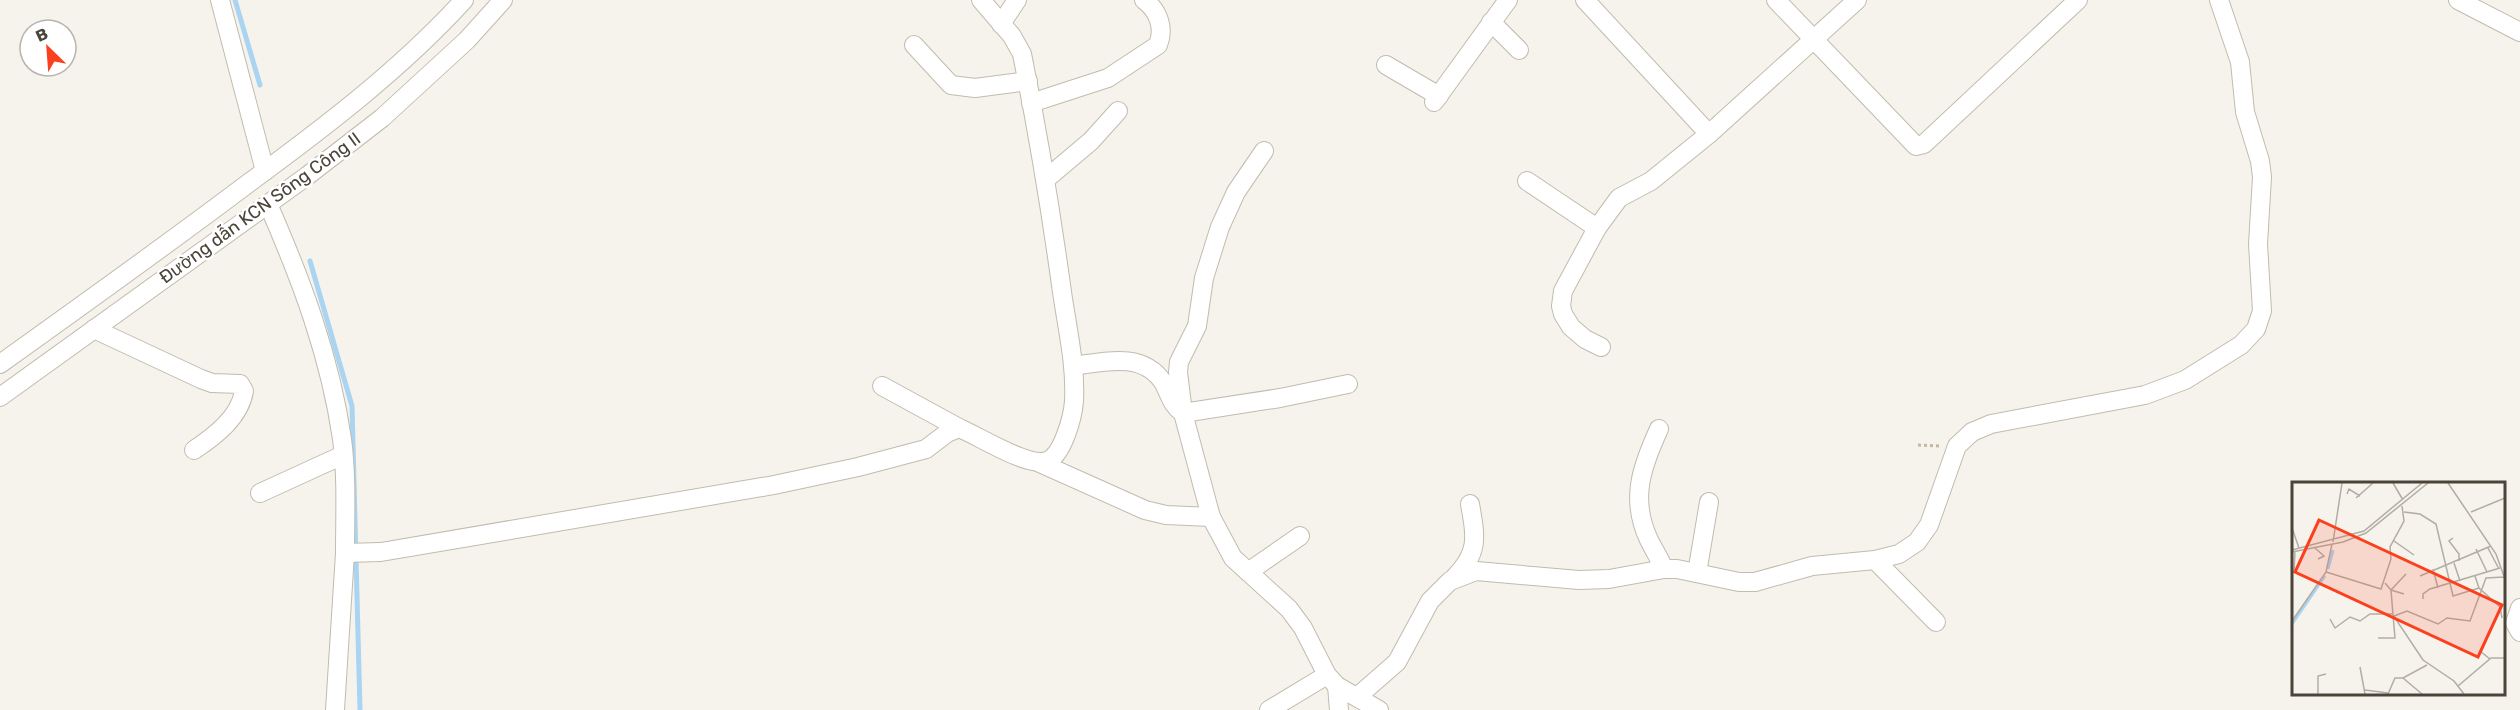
<svg xmlns="http://www.w3.org/2000/svg" width="2520" height="710" viewBox="0 0 2520 710" font-family="Rubik,sans-serif">
<style>
.lines{fill:none;stroke-linecap:round;stroke-linejoin:round}
.stream{stroke:#a9d4f2;stroke-width:5}
.minor-casing{stroke:#c2bbae;stroke-width:20}
.path{stroke:#c4b79f;stroke-width:3;stroke-dasharray:3 3;stroke-linecap:butt}
.minor{stroke:#fff;stroke-width:18}
.labels{text-anchor:middle;dominant-baseline:central;stroke-width:5;stroke-linejoin:round;paint-order:stroke}
.street-label{font-size:18px;fill:#4b4439;stroke:#fff}
.inset-river{fill:none;stroke:#a9d4f2;stroke-width:3}
.inset-road{fill:none;stroke:#b2ada4;stroke-width:1.5}
.view{fill:#fc3f1d;fill-opacity:0.15;stroke:#fc3f1d;stroke-width:3}
.inset-edge{fill:none;stroke:#4b4439;stroke-width:3}
</style>
<rect width="100%" height="100%" fill="#f6f3ec"/>
<g class="lines">
<g class="stream">
<path d="M235 0 260 85"/>
<path d="M310 261 352 406 360 710"/>
</g>
<g class="minor-casing">
<g id="minor">
<path d="M220 0 265 171"/>
<path d="M1585 0 1709 134"/>
<path d="M1776 0 1916 146 1924 144 2078 0"/>
<path d="M2458 0 2520 32"/>
<path d="M1491 22 1519 50"/>
<path d="M1001 24 1017 0"/>
<path d="M914 45 951 85 975 88 1028 81"/>
<path d="M1386 65 1439 96"/>
<path d="M1434 102 1508 0"/>
<path d="M1031 103 1108 78 1158 45C1165 28 1158 10 1144 0"/>
<path d="M1264 151 1236 192 1220 227 1204 278 1197 326 1179 362 1178 372 1183 413 1211 517 1233 558 1289 609 1303 628 1327 675 1337 686 1379 710"/>
<path d="M1046 179 1091 141 1118 111"/>
<path d="M1527 181 1597 228"/>
<path d="M268 204C301 279 330 356 342 439 347 477 345 515 345 553L381 552 774 485 858 467 926 449 947 433 959 428C979 436 1028 468 1047 461 1063 455 1073 416 1074 401 1076 365 1067 327 1062 292 1051 212 1038 133 1022 54L1012 36 981 0"/>
<path d="M94 329 201 379 212 383 240 384 244 391C240 417 215 436 194 450"/>
<path d="M1601 347 1585 339 1571 327 1563 314 1561 306 1563 291 1597 228 1619 198 1651 181 1709 134 1857 0"/>
<path d="M0 364C84 304 168 244 250 182 325 127 401 69 464 0"/>
<path d="M1073 366C1104 362 1142 351 1163 382 1170 394 1171 405 1183 413L1280 398 1348 384"/>
<path d="M882 386 959 428"/>
<path d="M0 397 307 176 382 118 467 40 503 0"/>
<path d="M1659 429C1641 468 1630 500 1649 540 1654 550 1660 559 1664 569"/>
<path d="M1040 463 1145 510 1166 515 1211 517"/>
<path d="M260 493 343 455"/>
<path d="M1875 560 1936 622"/>
<path d="M1248 572 1300 536"/>
<path d="M1697 573 1709 502"/>
<path d="M1454 578C1479 553 1476 538 1470 504"/>
<path d="M2520 608 2515 623 2520 632"/>
<path d="M1337 686 1339 710"/>
<path d="M1357 697 1397 662 1430 601 1450 581 1476 571 1579 580 1609 579 1664 569H1677L1739 582H1755L1812 566 1875 560 1899 554 1917 542 1929 525 1957 446 1972 432 1991 424 2145 395 2185 380 2241 345 2256 329 2262 311 2258 244 2262 177 2260 161 2245 112 2240 62 2219 0"/>
<path d="M335 710 345 553"/>
<path d="M1269 710 1327 675"/>
</g>
</g>
<path class="path" d="M1918 445 1940 446"/>
<use href="#minor" class="minor"/>
</g>
<g class="labels">
<g class="street-label">
<text transform="translate(260 208) rotate(-36)">Đường dẫn KCN Sông Công II</text>
</g>
</g>
<g transform="translate(2292 482)">
<rect width="213" height="213" fill="#f6f3ec"/>
<path class="inset-river" d="M36 87 41 68M0 142 33 94"/>
<path class="inset-road" d="M101 1 111 18M156 1 204 72 213 97M55 12 57 7 68 14M64 16 81 1M112 30 128 32 144 42 161 114 187 106M179 30 213 16M0 46 7 66M161 56 157 59 167 72V79M102 59 122 73M41 60 50 1M40 62 34 90 89 107 99 77 98 65 112 39 110 24M23 66 32 74 26 77M196 66 207 87M184 67 195 90M0 68 72 49 130 1M0 70 51 60 74 51 136 1M162 81 168 99M141 87 146 106M2 91 3 69M114 92 99 108 101 133 131 178 162 199 172 212M128 94 199 64M183 94 187 106 208 125 210 136M93 101 99 108 112 112M131 117V112L138 107 208 86M102 134 115 129 146 142 155 136 178 139 194 96 212 95M38 137 43 146 58 135 68 139 78 132H100M0 139 34 90M86 156H103L101 133M192 162 188 169 198 177M68 185 73 212M111 196 130 212M166 204 199 176H213M73 208 96 211M26 212V194L34 192M96 212 103 196H111L135 183"/>
<path class="view" d="M27 38 210 123 186 175 3 90Z"/>
<rect width="213" height="213" class="inset-edge"/>
</g>
<g transform="translate(48 48) rotate(335)"><circle r="28" fill="#ffffff" stroke="#b7b4b0" stroke-width="1.5"/>
<path d="M0-4.5L10 22L0 15L-10 22Z" fill="#fc3f1d"/>
<text y="-9" font-size="16" font-weight="bold" text-anchor="middle" fill="#4b4439">B</text>
</g>
</svg>
